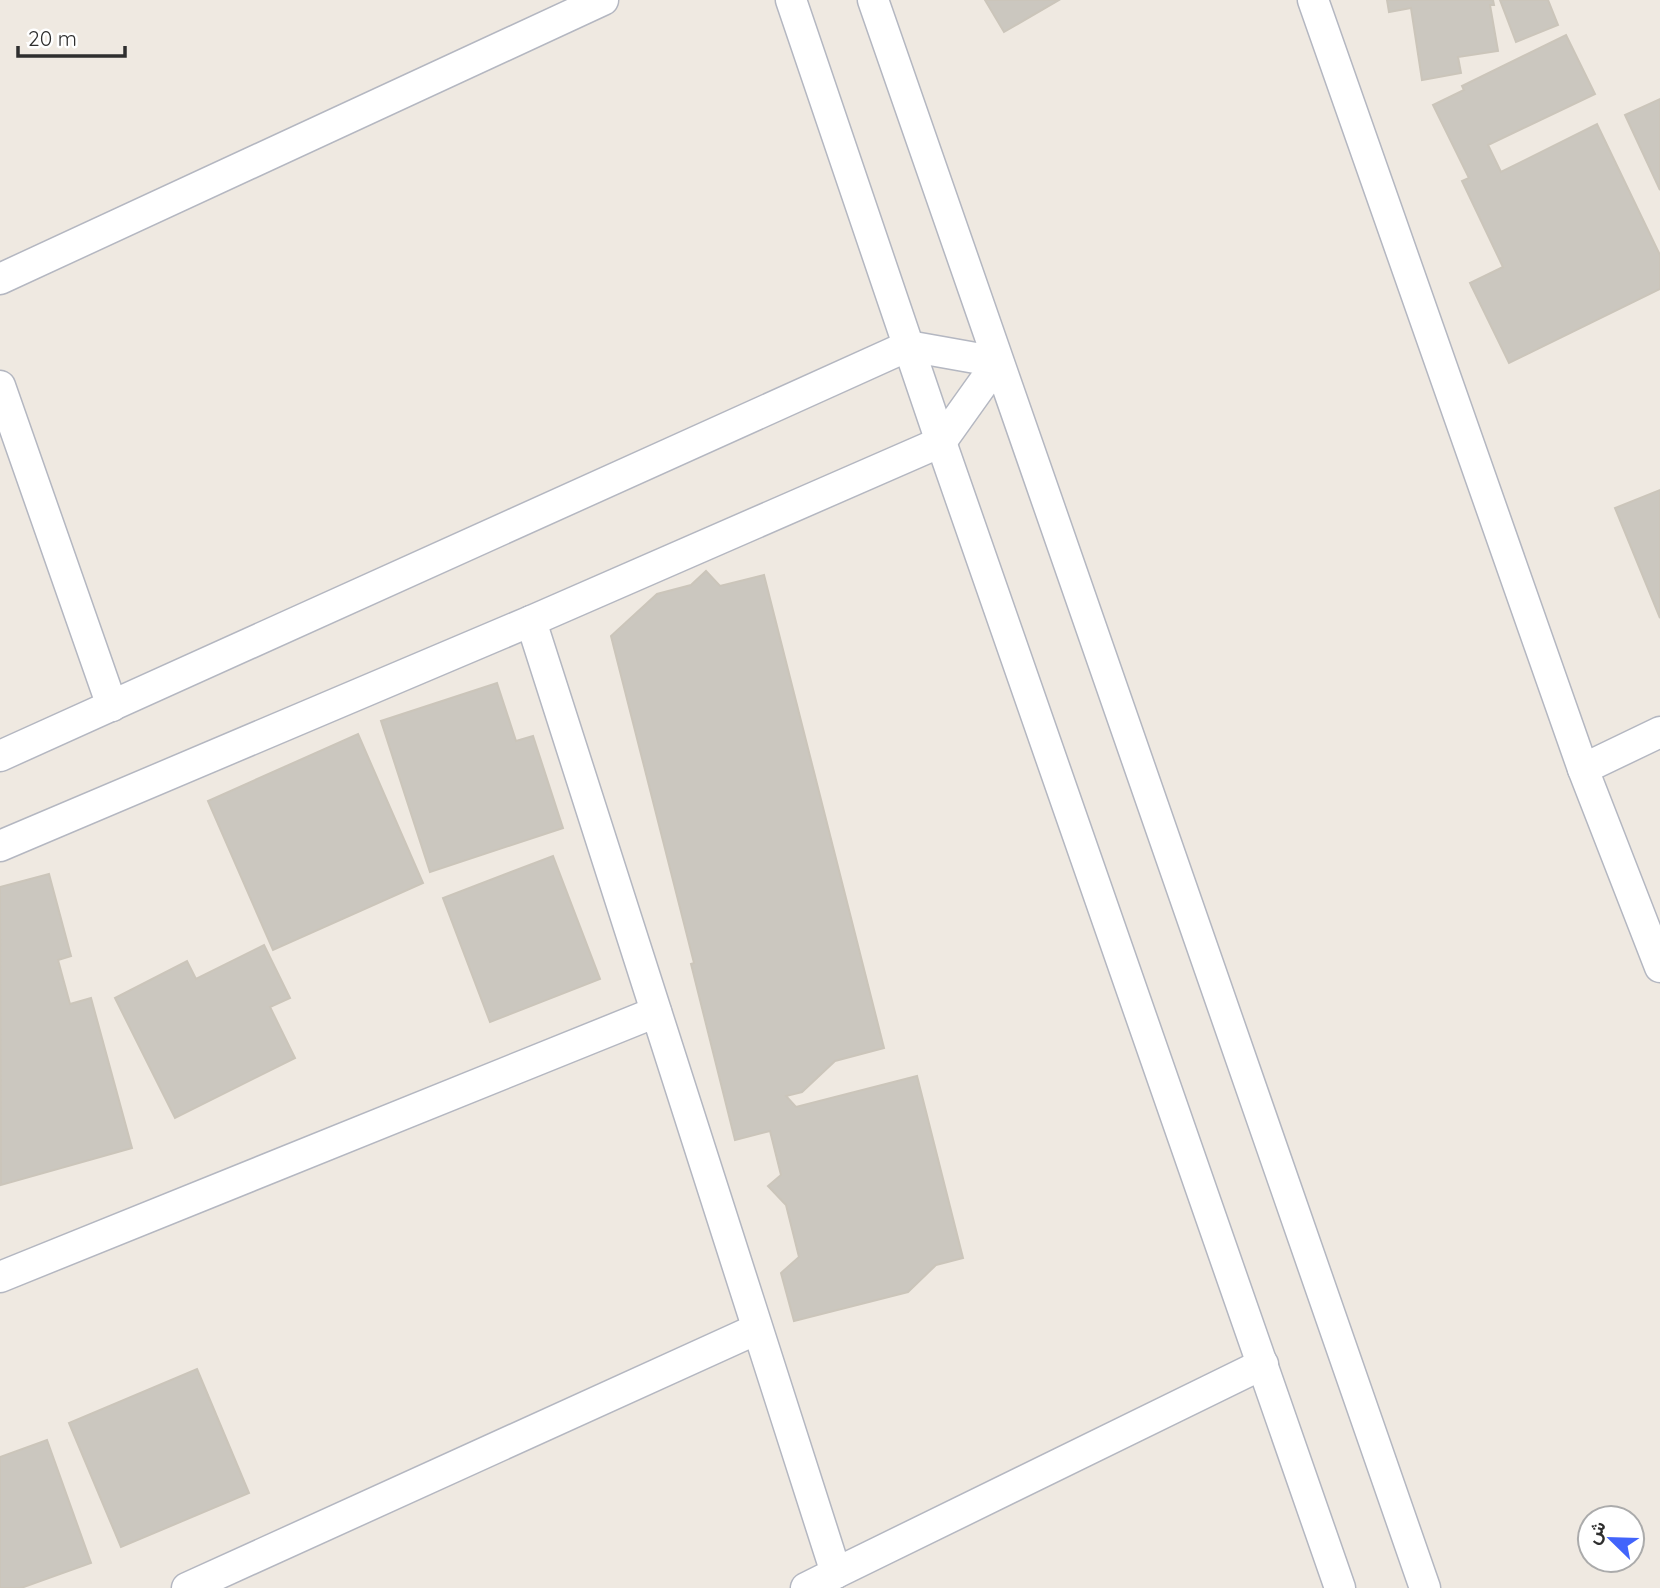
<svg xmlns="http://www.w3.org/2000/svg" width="1660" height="1588" viewBox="0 0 1660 1588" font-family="Quicksand,Vazirmatn,sans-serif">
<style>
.building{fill:#cbc7bf;stroke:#cbc5ba;stroke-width:2}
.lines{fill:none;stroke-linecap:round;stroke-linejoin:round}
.minor-casing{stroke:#b4b7c1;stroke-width:33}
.minor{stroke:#fff;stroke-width:30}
</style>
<rect width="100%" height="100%" fill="#efe9e1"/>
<g class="building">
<path d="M985 0H1059L1004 32Z"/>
<path d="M1387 0H1493L1494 5H1490L1498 51 1458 57 1461 73 1422 80 1411 8 1389 12Z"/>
<path d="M1500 0H1548L1558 25 1516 42Z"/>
<path d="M1566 35 1595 94 1488 145 1501 172 1597 124 1660 255V289L1509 363 1470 283 1503 267 1462 181 1469 178 1433 105 1464 90 1462 86Z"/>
<path d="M1660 99V190L1625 115Z"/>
<path d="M1660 490V618L1615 508Z"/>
<path d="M706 571 720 586 764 575 884 1048 835 1061 802 1092 786 1096 796 1107 917 1076 963 1258 936 1265 908 1292 794 1321 781 1273 799 1257 786 1205 768 1186 781 1175 770 1131 735 1140 691 964 694 963 611 636 657 594 691 585Z"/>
<path d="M497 683 516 741 533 736 563 828 430 872 381 721Z"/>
<path d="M358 734 423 883 273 950 208 801Z"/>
<path d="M553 856 600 979 490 1022 443 898Z"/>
<path d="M49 874 71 956 58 960 70 1004 91 998 132 1148 1 1185 0 887Z"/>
<path d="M264 945 290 998 270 1007 295 1058 175 1118 115 998 187 961 196 979Z"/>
<path d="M197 1369 249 1493 121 1547 69 1423Z"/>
<path d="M47 1440 91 1563 21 1588H0V1457Z"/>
</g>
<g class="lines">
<g class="minor-casing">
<g id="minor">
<path d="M791 0 941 442 1340 1588"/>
<path d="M873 0 1425 1588"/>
<path d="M1313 0 1583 769 1660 967"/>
<path d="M0 279 603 0"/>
<path d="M0 386 112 706"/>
<path d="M531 621 836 1573 1263 1364"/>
<path d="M0 756 908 346 998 362 941 442 531 621 0 846"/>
<path d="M1583 769 1660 732"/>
<path d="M0 1277 656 1012"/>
<path d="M187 1588 757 1329"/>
<path d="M806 1588 836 1573"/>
</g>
</g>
<use href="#minor" class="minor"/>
</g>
<g transform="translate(1611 1539) rotate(293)"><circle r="33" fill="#ffffff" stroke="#ababab" stroke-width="2"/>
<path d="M0-5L12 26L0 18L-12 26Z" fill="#4264fb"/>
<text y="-10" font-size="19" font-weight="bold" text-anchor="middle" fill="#2e2e2e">ش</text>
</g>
<path d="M18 46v10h107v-10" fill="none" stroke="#2e2e2e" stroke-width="3.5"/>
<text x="28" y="46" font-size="21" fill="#2e2e2e" stroke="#ffffff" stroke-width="5" paint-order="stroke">20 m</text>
</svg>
